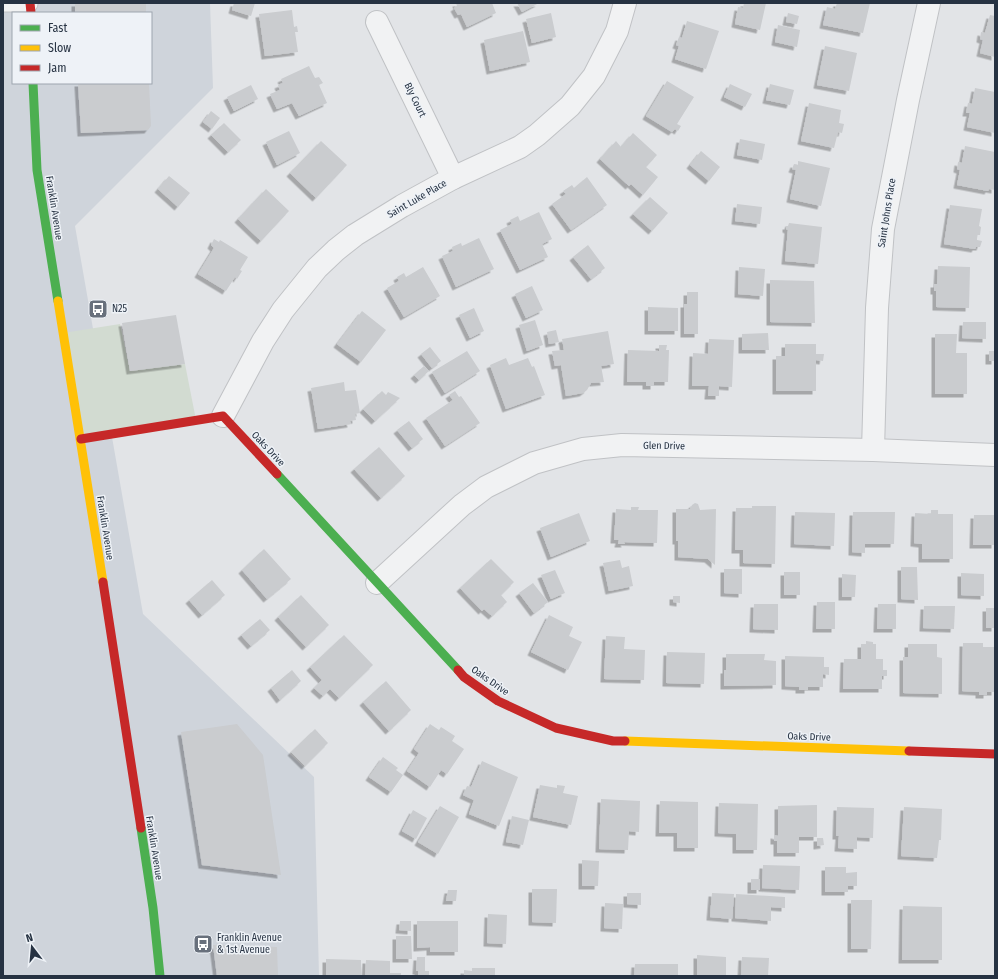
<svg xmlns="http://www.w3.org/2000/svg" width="998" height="979" viewBox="0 0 998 979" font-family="'Fira Sans Condensed',sans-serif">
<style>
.built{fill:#cfd4db;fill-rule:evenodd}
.green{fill:#d2dbd1}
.building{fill:#cacccf;filter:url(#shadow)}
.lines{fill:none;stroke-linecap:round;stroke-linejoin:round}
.lane-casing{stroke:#c0c2c5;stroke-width:17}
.street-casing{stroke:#c0c2c5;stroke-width:24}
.lane{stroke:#f1f2f3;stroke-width:15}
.street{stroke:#f1f2f3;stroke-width:22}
.fast{stroke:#4caf50;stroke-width:9}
.slow{stroke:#ffc107;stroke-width:9}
.jam{stroke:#c62828;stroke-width:9}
.labels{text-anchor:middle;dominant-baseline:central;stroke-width:3;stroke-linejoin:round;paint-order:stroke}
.street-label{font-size:10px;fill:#263242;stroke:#eef2f7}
.poi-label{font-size:10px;fill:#263242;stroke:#eef2f7;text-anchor:start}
</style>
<defs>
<filter id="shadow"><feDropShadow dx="-3.5" dy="3.5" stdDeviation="0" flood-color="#0004"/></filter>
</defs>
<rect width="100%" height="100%" fill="#e2e4e7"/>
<path class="built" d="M3 3H210L213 88 75 226 143 614 314 777 319 976H3ZM13 13H151V83H13Z"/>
<path class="green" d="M120 324 130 371 185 364 196 420 81 439 63 333Z"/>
<g class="building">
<rect x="75" y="3" width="71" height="10"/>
<path d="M234 3H255L251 16 232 10Z"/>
<path d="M456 3H492L496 13 467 27 461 14 458 15 454 8 457 6Z"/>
<path d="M517 3H539L522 12Z"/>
<path d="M744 3H766L760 30 735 24 738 7 743 8Z"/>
<path d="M837 3H870L863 33 823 25 827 7 835 9Z"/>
<path d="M292 10 294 27 297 26 298 32H295L298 52 265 56 259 14Z"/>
<path d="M551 13 556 37 532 43 526 19Z"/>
<path d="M788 13 799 16 797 24 786 22Z"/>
<path d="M990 15 995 16V57L980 53 983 40 980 39 981 32 985 33Z"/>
<path d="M687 21 719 31 706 69 675 59 679 46 676 45 679 37 682 38Z"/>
<path d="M778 25 800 30 797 47 775 42Z"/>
<path d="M523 31 530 62 490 71 484 40Z"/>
<path d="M825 46 857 53 849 91 817 85Z"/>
<path d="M309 66 315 78 319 77 323 83 319 85 327 103 299 116 292 103 277 109 270 94 280 90 278 85 283 83 281 79Z"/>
<path d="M667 81 694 97 677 124 681 126 678 131 675 129 672 132 646 116Z"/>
<path d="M78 83H149L151 126 148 130 81 133Z"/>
<path d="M730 84 752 94 745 107 724 97Z"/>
<path d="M770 84 794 90 790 105 766 100Z"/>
<path d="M251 85 258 99 234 111 227 97Z"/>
<path d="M975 88 995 92V133L967 127 970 113H966L968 103 972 104Z"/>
<path d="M809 103 841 110 839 123 844 124 842 133 838 132 834 148 801 141Z"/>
<path d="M211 111 220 118 212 129 203 122Z"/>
<path d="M224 123 241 140 228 152 211 135Z"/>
<path d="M289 131 300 153 277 165 266 142Z"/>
<path d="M633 133 657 155 646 167 658 177 643 195 631 184 629 186 600 159 616 141 621 147Z"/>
<path d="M740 139 765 144 762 160 737 155Z"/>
<path d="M321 141 347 165 316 198 290 173Z"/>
<path d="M965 146 995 152V190L989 189 988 191 957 185 960 170 957 169 958 162 962 163Z"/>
<path d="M701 151 720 167 709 181 690 165Z"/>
<path d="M798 161 830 168 821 206 790 199 796 170 792 169 794 164 798 165Z"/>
<path d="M169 176 190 193 178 207 158 189Z"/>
<path d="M587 177 607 205 571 230 552 204 566 194 563 191 572 185 574 188Z"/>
<path d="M266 189 289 211 261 241 238 219Z"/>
<path d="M650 197 668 213 652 231 633 214Z"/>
<path d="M737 204 762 207 760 224 735 221Z"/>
<path d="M950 205 982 209 979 226 981 227 980 235H977V240L982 241 980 247H976L975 249 944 244Z"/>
<path d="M539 212 552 239 542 244 548 257 520 270 500 230 512 224 510 220 518 216 520 221Z"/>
<path d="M789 223 822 227 818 264 785 261 788 230 786 229V226H788Z"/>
<path d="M479 238 494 269 456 287 442 256 453 251 452 247 461 243 462 246Z"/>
<path d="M214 239 219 242 220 240 248 257 240 270 242 271 237 279 235 277 226 291 198 274 214 248 211 245Z"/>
<path d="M588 245 605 268 591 279 573 257Z"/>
<path d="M938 266 970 267 969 308 936 307V291H934V284H937Z"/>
<path d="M423 267 440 296 404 317 387 288 399 281 397 277 404 273 406 277Z"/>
<path d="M739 267 765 269 763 296 738 294Z"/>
<path d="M770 280 814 281 815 323 770 322Z"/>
<path d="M532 286 543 310 526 318 515 294Z"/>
<path d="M687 292H698V334H684V304H687Z"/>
<path d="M648 307 678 308V331H648Z"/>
<path d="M474 308 484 331 470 338 459 315Z"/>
<path d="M362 311 386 330 361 362 337 344Z"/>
<path d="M176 315 185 364 130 371 122 323Z"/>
<path d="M535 320 543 345 527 351 519 325Z"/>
<path d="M963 322H986V339L962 338Z"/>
<path d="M556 330 559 342 549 344 547 332Z"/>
<path d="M608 331 614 364 601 366 604 382 591 383 587 390 583 393 566 396 561 365 555 366 552 351 564 350 562 339Z"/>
<path d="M768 333 769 350H742V334Z"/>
<path d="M935 334H957L956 353H967V394H935Z"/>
<path d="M709 339 734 340 732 387 719 386V396H708L709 386H692L693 353 708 354Z"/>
<path d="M785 344H816V354H824L823 361 816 360V391H776V356H785Z"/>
<path d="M659 345H667L666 350H669L668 382H654V386H646V382H627L628 350 659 351Z"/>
<path d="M430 347 441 361 432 368 421 354Z"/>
<path d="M467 351 480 371 445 393 432 372Z"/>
<rect x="989" y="351" width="6" height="10"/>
<path d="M506 358 509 365 528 358 532 367 534 366 545 395 506 409 490 365Z"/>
<path d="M424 366 429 371 419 380 414 375Z"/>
<path d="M344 382 345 391 356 390 360 413 355 414 356 420 350 421 351 424 318 429 311 388Z"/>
<path d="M382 391 386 395 388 392 400 398 375 421 363 409Z"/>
<path d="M455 391 459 397 461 396 480 423 445 446 426 418 453 400 449 395Z"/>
<path d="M409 421 423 439 412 448 397 430Z"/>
<path d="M379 447 405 476 381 498 354 469Z"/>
<path d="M695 503 698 504 700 510 716 509 715 565 708 559 678 557V541H676V509H690L692 505Z"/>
<path d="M752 506H776L775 564 743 563V550H735L736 508H752Z"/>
<path d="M631 507H639L638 510H658L657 543 624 542 625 544H618L619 540H614L616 509 631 510Z"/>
<path d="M931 510H938V514H953V559H922V544L914 543 915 513 931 514Z"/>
<path d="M795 512 835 513 834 546 794 544Z"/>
<path d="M853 512H895L894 544H865V553L852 552Z"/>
<path d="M579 513 590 541 551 557 540 528Z"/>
<path d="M974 515H995V545H973Z"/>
<path d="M264 549 291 579 267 599 242 570Z"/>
<path d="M491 559 514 582 501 595 507 602 492 616 484 609 482 611 460 588Z"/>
<path d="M620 560 622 568 629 566 633 586 609 591 603 563Z"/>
<path d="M901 567H917L918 600 901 599Z"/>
<path d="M724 569H742V594L724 593Z"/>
<path d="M555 570 565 593 551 599 541 575Z"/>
<rect x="784" y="572" width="16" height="23"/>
<path d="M961 573 984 574V596L961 595Z"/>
<path d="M842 574 856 575 855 597H842Z"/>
<path d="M212 580 225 595 202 615 189 600Z"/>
<path d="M533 583 548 602 534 613 519 593Z"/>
<path d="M301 595 329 625 306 647 278 617Z"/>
<path d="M673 596H680V603L673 602Z"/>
<path d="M817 602H835V629H816Z"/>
<path d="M754 604H778V630L753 629Z"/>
<path d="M878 604H896V629H877Z"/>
<path d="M924 606H955L954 629 923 628Z"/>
<rect x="986" y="608" width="9" height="20"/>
<path d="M549 615 573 627 569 636 582 642 568 670 531 652Z"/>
<path d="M260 619 270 630 251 646 241 635Z"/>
<path d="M344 635 373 665 339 698 330 689 323 696 314 688 322 680 310 667Z"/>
<path d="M606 636 625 637 624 649 645 650 644 680 604 679Z"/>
<path d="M866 641 873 642V644H876V659H883V670H887V676H882V689H843L844 659H861V644H866Z"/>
<path d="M963 643H983V647H995V692H987V695H979V692L962 691Z"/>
<path d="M908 644H937V657L942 658V694L903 693V657H908Z"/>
<path d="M667 652 705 653 704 684 666 683Z"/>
<path d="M726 654H765L764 660 776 661V685L724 686V670H726Z"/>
<path d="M785 656 824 657V667H829V675L823 674V687H808V690H799V687L785 686Z"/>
<path d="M292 670 301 681 280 700 271 688Z"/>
<path d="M386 681 411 710 389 731 363 702Z"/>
<path d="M237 724 263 755 281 875 202 865 181 732Z"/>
<path d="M430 724 439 730 441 727 455 736 452 741 464 749 447 774 441 770 430 787 407 771 419 753 414 749Z"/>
<path d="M315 729 328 743 305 766 291 752Z"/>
<path d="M383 757 398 768 396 770 403 775 391 792 369 777Z"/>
<path d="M482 761 518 777 499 826 469 814 474 800 463 795 467 786 471 787Z"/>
<path d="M540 785 557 788V785L565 786 563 793 578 796 571 825 533 817Z"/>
<path d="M601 799 640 801 639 832 629 831 628 850 599 849Z"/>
<path d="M660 801 698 802V848H677V833H659Z"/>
<path d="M719 803 758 804 757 850H736V834L718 833Z"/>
<path d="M817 805V837H799V853H777V841H774V835L778 836V806Z"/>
<path d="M440 806 459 817 438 854 418 842Z"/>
<path d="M837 807 874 808 873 838 857 837V849L838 848 839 836H836Z"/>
<path d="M904 807 942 809 941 840H939L937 858 901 856Z"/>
<path d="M413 810 427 818 416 839 402 831Z"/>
<path d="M512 816 529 820 523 845 506 842Z"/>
<path d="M817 838H823L824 845 817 846Z"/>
<path d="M582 860 599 861 598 886H582Z"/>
<path d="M763 865 800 866 799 890 762 888Z"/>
<path d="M825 867H846V873L857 872V886H848V892H825Z"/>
<rect x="751" y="879" width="9" height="11"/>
<path d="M532 889H557L556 923 532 922Z"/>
<path d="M448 890H457L456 901H446Z"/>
<path d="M627 893H641V905L627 904Z"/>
<path d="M712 893 734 894 732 919 710 917Z"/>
<path d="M736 894 785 897V908L771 907V921L735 918Z"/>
<path d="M851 900H872L871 949H851Z"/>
<path d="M605 903 623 904 622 929 604 928Z"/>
<path d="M903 906 942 907V960H902Z"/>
<path d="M488 914 507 915 506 944 487 943Z"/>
<path d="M400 921H411V931L399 930Z"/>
<path d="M417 921H458V952H430V947L417 948Z"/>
<path d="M396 936H411L412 959H396Z"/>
<path d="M213 945 277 947 278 976H217Z"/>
<path d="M697 955 726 957V976H697Z"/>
<path d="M417 957H425V971H429V976H418V971H416Z"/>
<path d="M742 957 769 958 768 976H741Z"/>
<path d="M326 959 361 960V976H326Z"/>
<path d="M366 960 390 961V973H401V976H365Z"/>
<path d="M635 964H678V976H634Z"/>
<path d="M472 968H495V976H464V970L472 971Z"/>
</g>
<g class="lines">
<g class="lane-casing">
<path id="lane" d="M3 4H30"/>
</g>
<g class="street-casing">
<g id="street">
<path d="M377 22 453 178"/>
<path d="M223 416 263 341 283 310 317 268 336 250 355 235 402 206 453 178 520 147 537 135 570 106 594 76 617 31 625 3"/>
<path d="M873 450 877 308 883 229 908 100 929 3"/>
<path d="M377 583 462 505 486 487 534 463 583 449 622 445 873 450 995 455"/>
</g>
</g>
<use href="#lane" class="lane"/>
<use href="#street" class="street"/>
<g class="fast">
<path d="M33 83 37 170 58 301"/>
<path d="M277 474 458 670"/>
<path d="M141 828 153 908 160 976"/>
</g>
<g class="slow">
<path d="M58 301 103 582"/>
<path d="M625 741 909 751"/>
</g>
<g class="jam">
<path d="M30 3 31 13"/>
<path d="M81 439 223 416 277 474"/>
<path d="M103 582 141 828"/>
<path d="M458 670 464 677 498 701 556 728 613 741H625"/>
<path d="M909 751 995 754"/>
</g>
</g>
<defs>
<g id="bus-square" transform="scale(1)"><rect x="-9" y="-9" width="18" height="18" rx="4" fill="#68707c" stroke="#eef2f7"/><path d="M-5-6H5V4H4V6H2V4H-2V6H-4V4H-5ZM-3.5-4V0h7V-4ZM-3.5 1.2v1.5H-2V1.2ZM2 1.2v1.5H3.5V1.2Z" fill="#fff"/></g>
</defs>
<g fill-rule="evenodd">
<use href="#bus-square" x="98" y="309"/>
<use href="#bus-square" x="203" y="944"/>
</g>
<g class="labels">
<g class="street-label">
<text transform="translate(415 100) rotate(64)">Bly Court</text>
<text transform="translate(417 199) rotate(-30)">Saint Luke Place</text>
<text transform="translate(54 208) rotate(81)">Franklin Avenue</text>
<text transform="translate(887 213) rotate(-81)">Saint Johns Place</text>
<text transform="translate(664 446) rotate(1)">Glen Drive</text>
<text transform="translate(268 449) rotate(47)">Oaks Drive</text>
<text transform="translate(105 528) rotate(81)">Franklin Avenue</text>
<text transform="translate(490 681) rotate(35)">Oaks Drive</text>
<text transform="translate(809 737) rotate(2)">Oaks Drive</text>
<text transform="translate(154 848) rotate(81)">Franklin Avenue</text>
</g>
<g class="poi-label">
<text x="112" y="309">N25</text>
<text x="217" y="938">Franklin Avenue<tspan x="217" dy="12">&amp; 1st Avenue</tspan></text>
</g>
</g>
<rect width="998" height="979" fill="none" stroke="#263242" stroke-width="8"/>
<rect x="12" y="12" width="140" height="72" fill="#eef2f7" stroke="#9ea5af"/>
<rect x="20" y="25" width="20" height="6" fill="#4caf50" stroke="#9ea5af"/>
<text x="48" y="32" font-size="12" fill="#263242">Fast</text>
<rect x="20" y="45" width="20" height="6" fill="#ffc107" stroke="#9ea5af"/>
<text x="48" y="52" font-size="12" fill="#263242">Slow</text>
<rect x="20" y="65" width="20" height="6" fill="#c62828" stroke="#9ea5af"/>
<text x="48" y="72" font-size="12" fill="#263242">Jam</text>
<g transform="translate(32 947) rotate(344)" stroke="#eef2f7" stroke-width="3" paint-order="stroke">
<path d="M0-3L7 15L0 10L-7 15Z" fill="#263242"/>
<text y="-6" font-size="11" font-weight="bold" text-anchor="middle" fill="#263242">N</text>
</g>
</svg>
